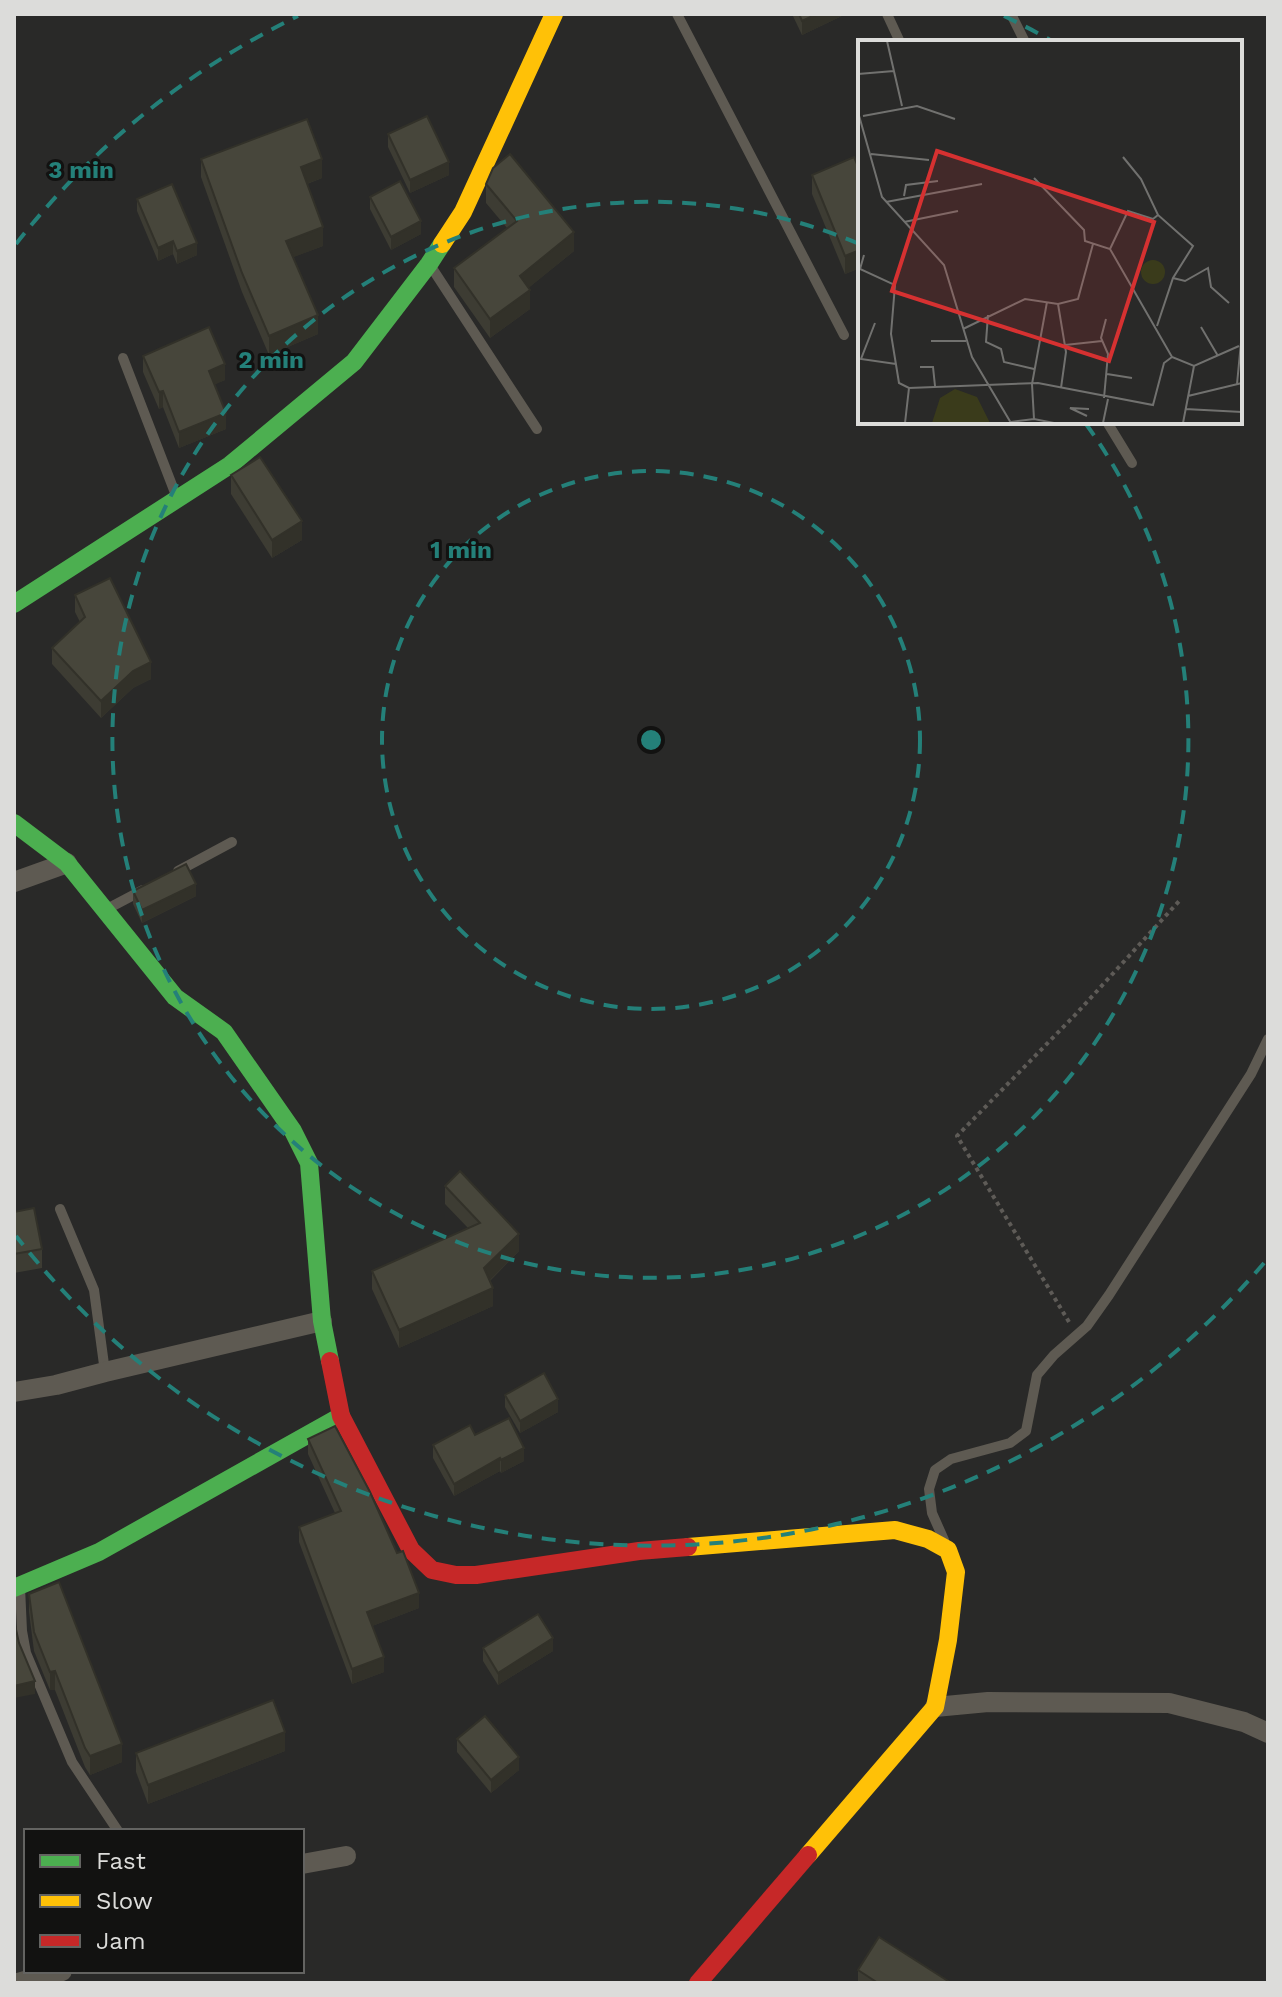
<svg xmlns="http://www.w3.org/2000/svg" width="1282" height="1997" viewBox="0 0 1282 1997" font-family="'Work Sans',sans-serif">
<style>
.lines{fill:none;stroke-linecap:round;stroke-linejoin:round}
.path{stroke:#5e5b57;stroke-width:4;stroke-dasharray:4 4;stroke-linecap:butt}
.lane{stroke:#5e5a52;stroke-width:10}
.street{stroke:#5e5a52;stroke-width:20}
.fast{stroke:#4caf50;stroke-width:18}
.slow{stroke:#ffc107;stroke-width:18}
.jam{stroke:#c62828;stroke-width:18}
.wall{fill:#3d3c33}
.shaded-wall{fill:#323129}
.building{fill:#47463b;stroke:#323129;stroke-width:2}
.ring{fill:none;stroke:#248079;stroke-width:4;stroke-dasharray:14 10}
.inset-road{fill:none;stroke:#71716f;stroke-width:2}
.view{fill:#d63131;fill-opacity:0.15;stroke:#d63131;stroke-width:4}
.inset-edge{fill:none;stroke:#dcdcda;stroke-width:4}
.centre{fill:#248079;stroke:#121211;stroke-width:4}
.ring-label{font-size:24px;text-anchor:middle;font-weight:bold;fill:#248079;stroke:#121211;stroke-width:6;stroke-linejoin:round;paint-order:stroke}
</style>
<rect width="100%" height="100%" fill="#292928"/>
<g class="lines">
<path class="path" d="M1069 1322 957 1136 1076 1014 1181 899"/>
<g class="lane">
<path d="M677 14 844 335"/>
<path d="M887 14 900 42"/>
<path d="M1011 14 1025 42"/>
<path d="M430 265 537 429"/>
<path d="M123 358 177 498"/>
<path d="M1107 422 1132 463"/>
<path d="M178 871 232 842"/>
<path d="M107 909 143 890"/>
<path d="M60 1209 94 1290 105 1372"/>
<path d="M944 1540 932 1513 929 1489 935 1470 951 1459 1010 1443 1026 1431 1037 1375 1054 1355 1087 1326 1109 1295 1251 1074 1268 1039"/>
<path d="M20 1587 22 1631 26 1653 72 1762 118 1831"/>
</g>
<g class="street">
<path d="M14 882 67 863"/>
<path d="M14 1392 56 1385 105 1372 322 1321"/>
<path d="M935 1707 988 1702 1169 1703 1244 1722 1268 1733"/>
<path d="M302 1864 346 1856"/>
<path d="M18 1983 62 1971"/>
</g>
<g class="fast">
<path d="M14 604 230 465 354 362 429 264 442 244"/>
<path d="M14 823 67 863 175 997 224 1032 293 1131 309 1163 322 1321 330 1361"/>
<path d="M14 1588 99 1552 341 1416"/>
</g>
<g class="slow">
<path d="M442 244 463 212 554 14"/>
<path d="M688 1547 895 1530 928 1539 948 1550 956 1572 948 1640 935 1707 808 1855"/>
</g>
<g class="jam">
<path d="M330 1361 341 1416 411 1550 432 1570 456 1575H476L639 1551 688 1547"/>
<path d="M698 1983 808 1855"/>
</g>
</g>
<g class="wall">
<path d="M792 14H846L802 35Z"/>
<path d="M388 134 449 175 410 193 388 147Z"/>
<path d="M201 159 322 178 307 184 323 246 293 257 318 334 269 355 242 292 201 177Z"/>
<path d="M860 171V268L845 274 812 194V175Z"/>
<path d="M486 184 574 251 528 288 530 309 490 338 454 287V268L507 228 486 203Z"/>
<path d="M370 197 421 234 391 250 370 209Z"/>
<path d="M137 199 197 255 177 264 173 254 158 261 137 211Z"/>
<path d="M143 356 225 380 215 384 226 429 179 448 163 407 159 409 143 372Z"/>
<path d="M231 475 302 540 272 558 231 494Z"/>
<path d="M75 595 151 679 133 688 101 718 52 664V648L80 622 75 612Z"/>
<path d="M133 891 196 896 142 923 133 904Z"/>
<path d="M445 1186 519 1251 490 1281 493 1306 399 1348 372 1289V1271L468 1228 445 1204Z"/>
<path d="M14 1212 42 1249V1268L14 1273Z"/>
<path d="M505 1395 558 1412 520 1433 505 1407Z"/>
<path d="M475 1435 524 1461 501 1473 500 1471 454 1496 433 1458V1445Z"/>
<path d="M308 1439 419 1608 372 1626 384 1672 352 1684 299 1542V1527L335 1513 308 1454Z"/>
<path d="M29 1594 122 1762 90 1775 85 1767 55 1690H50L34 1651 29 1612Z"/>
<path d="M483 1648 553 1651 498 1685 483 1661Z"/>
<path d="M457 1739 519 1770 491 1793 457 1752Z"/>
<path d="M285 1751 148 1804 136 1772V1753Z"/>
<path d="M858 1970 951 1983H858Z"/>
</g>
<g class="shaded-wall">
<path d="M817 14H846L802 35V21Z"/>
<path d="M322 159V178L301 186V167Z"/>
<path d="M449 162V175L410 193V180Z"/>
<path d="M421 221V234L391 250V237Z"/>
<path d="M323 227V246L286 260V241Z"/>
<path d="M574 232V251L520 295V276Z"/>
<path d="M173 241V254L158 261V248Z"/>
<path d="M197 243V255L177 264V251Z"/>
<path d="M860 250V268L845 274V256Z"/>
<path d="M530 290V309L490 338V319Z"/>
<path d="M318 315V334L269 355V336Z"/>
<path d="M225 364V380L209 387V371Z"/>
<path d="M163 391V407L159 409V392Z"/>
<path d="M226 413V429L179 448V432Z"/>
<path d="M302 521V540L272 558V540Z"/>
<path d="M151 662V679L133 688 101 718V701L133 671Z"/>
<path d="M196 884V896L142 923V910Z"/>
<path d="M519 1234V1251L484 1286V1268Z"/>
<path d="M493 1288V1306L399 1348V1330Z"/>
<path d="M558 1399V1412L520 1433V1421Z"/>
<path d="M524 1448V1461L501 1473V1460Z"/>
<path d="M500 1458V1471L454 1496V1484Z"/>
<path d="M419 1593V1608L367 1628V1612Z"/>
<path d="M553 1638V1651L498 1685V1673Z"/>
<path d="M384 1657V1672L352 1684V1669Z"/>
<path d="M55 1671V1690H50V1672Z"/>
<path d="M35 1681V1694L14 1698V1686Z"/>
<path d="M285 1732V1751L148 1804V1785Z"/>
<path d="M122 1744V1762L90 1775V1756Z"/>
<path d="M519 1757V1770L491 1793V1780Z"/>
</g>
<g class="building">
<path d="M799 14H817L802 21Z"/>
<path d="M427 116 449 162 410 180 388 134Z"/>
<path d="M307 119 322 159 301 167 323 227 286 241 318 315 269 336 242 273 201 159Z"/>
<path d="M510 154 574 232 520 276 530 290 490 319 454 268 517 221 486 184 493 168Z"/>
<path d="M854 157 860 171V250L845 256 812 175Z"/>
<path d="M400 181 421 221 391 237 370 197Z"/>
<path d="M172 184 197 243 177 251 173 241 158 248 137 199Z"/>
<path d="M209 327 225 364 209 371 226 413 179 432 163 391 159 392 143 356Z"/>
<path d="M260 457 302 521 272 540 231 475Z"/>
<path d="M110 578 151 662 133 671 101 701 52 648 85 617 75 595Z"/>
<path d="M186 864 196 884 142 910 133 891Z"/>
<path d="M460 1171 519 1234 484 1268 493 1288 399 1330 372 1271 480 1223 445 1186Z"/>
<path d="M34 1208 42 1249 14 1254V1212Z"/>
<path d="M544 1373 558 1399 520 1421 505 1395Z"/>
<path d="M509 1418 524 1448 501 1460 500 1458 454 1484 433 1445 470 1425 475 1435Z"/>
<path d="M335 1426 370 1492 397 1553 403 1551 419 1593 367 1612 384 1657 352 1669 299 1527 341 1511 308 1439Z"/>
<path d="M59 1582 122 1744 90 1756 85 1748 55 1671 50 1672 34 1632 29 1594Z"/>
<path d="M538 1614 553 1638 498 1673 483 1648Z"/>
<path d="M14 1625H15L19 1643 35 1681 14 1686Z"/>
<path d="M273 1700 285 1732 148 1785 136 1753Z"/>
<path d="M485 1716 519 1757 491 1780 457 1739Z"/>
<path d="M879 1937 951 1983H878L858 1970Z"/>
</g>
<g class="ring">
<circle cx="651" cy="740" r="269"/>
<path d="M1086 424A538 538 0 1 1 857 243"/>
<path d="M1264 1263A806 806 0 0 1 16 1236M16 244A806 806 0 0 1 298 16M1004 16A806 806 0 0 1 1054 42"/>
</g>
<g transform="translate(858 40)">
<rect width="384" height="384" fill="#292928"/>
<path d="M283 232a12 12 0 1 1 24 0a12 12 0 1 1-24 0ZM97 349 119 357 132 383H74L82 358Z" fill="#3a3b1b"/>
<path class="inset-road" d="M29 1 44 66M0 34 36 31M0 72 24 157 86 225 114 317 153 383M5 76 59 66 97 79M13 114 71 120M265 117 283 139 300 175 335 206 315 238 299 286M176 138 226 190 227 201 252 209 314 317 336 326 381 306M46 156 48 145 80 141M28 162 124 144M46 182 100 171M252 209 270 171 295 179 300 175M6 215 2 229 37 245 33 294 41 343 51 348 180 343 295 365 306 323 314 317M315 238 327 241 350 228 353 247 371 263M200 264 208 312 203 348M130 275 128 302 143 309 146 322 176 329M17 283 3 319 38 324M343 287 360 316M105 289 167 259 200 264 220 259 235 204M73 301H108M207 305 244 301M62 327H75L77 346M249 334 274 338M379 344 384 292M330 356 384 343M246 358 250 314 243 298 248 279M327 369 384 372M229 376 212 368 231 369M176 379 174 344 189 262M153 382 176 379 196 383M47 383 51 348M245 383 250 359M325 383 336 326"/>
<path class="view" d="M79 111 296 182 251 321 34 251Z"/>
<rect width="384" height="384" class="inset-edge"/>
</g>
<circle cx="651" cy="740" r="12" class="centre"/>
<g class="ring-label">
<text x="81" y="178">3 min</text>
<text x="271" y="368">2 min</text>
<text x="461" y="558">1 min</text>
</g>
<rect width="1282" height="1997" fill="none" stroke="#dcdcda" stroke-width="32"/>
<rect x="24" y="1829" width="280" height="144" fill="#121211" stroke="#636361" stroke-width="2"/>
<rect x="40" y="1855" width="40" height="12" fill="#4caf50" stroke="#636361" stroke-width="2"/>
<text x="96" y="1869" font-size="24" fill="#dcdcda">Fast</text>
<rect x="40" y="1895" width="40" height="12" fill="#ffc107" stroke="#636361" stroke-width="2"/>
<text x="96" y="1909" font-size="24" fill="#dcdcda">Slow</text>
<rect x="40" y="1935" width="40" height="12" fill="#c62828" stroke="#636361" stroke-width="2"/>
<text x="96" y="1949" font-size="24" fill="#dcdcda">Jam</text>
</svg>
